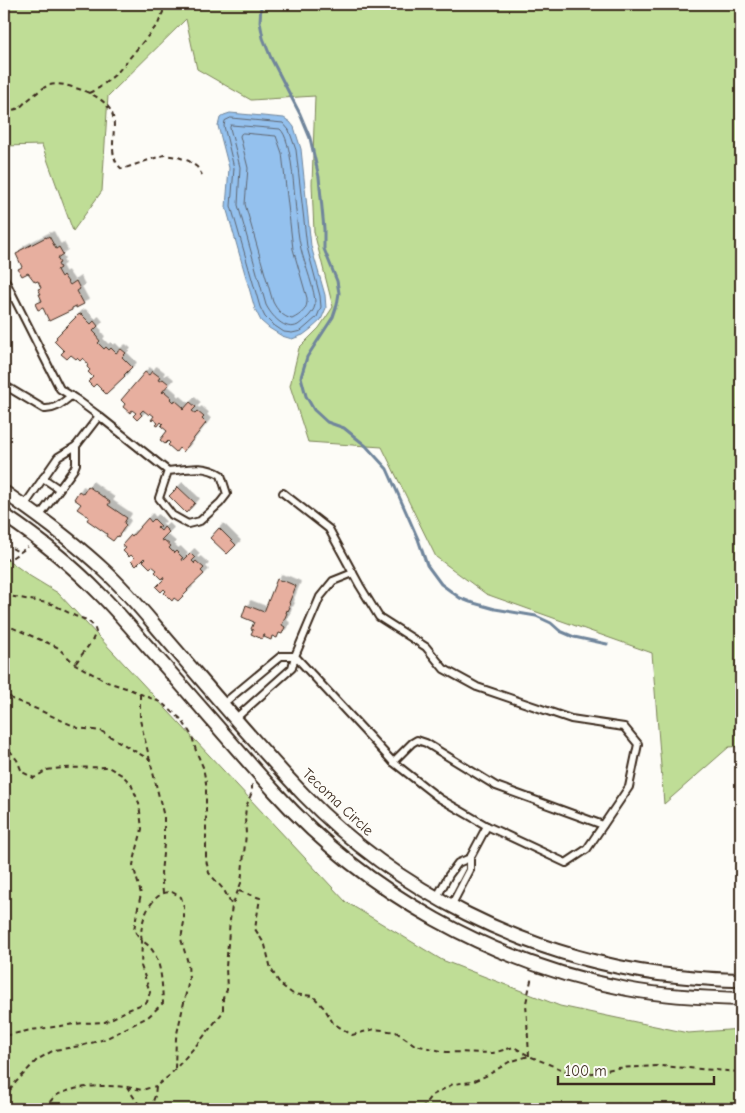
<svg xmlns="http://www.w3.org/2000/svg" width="745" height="1113" viewBox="0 0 745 1113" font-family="'Comic Neue',sans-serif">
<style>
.green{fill:#bfdd96;stroke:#7d845a}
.water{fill:#94c1ee;stroke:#70859b}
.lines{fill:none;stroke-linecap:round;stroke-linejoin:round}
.shore{stroke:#5f6671;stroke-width:1}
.stream{stroke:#70859b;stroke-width:3}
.building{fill:#e7af9f;stroke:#3b2a1e;filter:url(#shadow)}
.lane-casing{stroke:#3b2a1e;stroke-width:10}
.street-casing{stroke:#3b2a1e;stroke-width:16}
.path{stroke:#3b2a1e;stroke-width:2;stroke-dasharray:5 4;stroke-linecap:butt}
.lane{stroke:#fdfcf7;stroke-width:6}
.street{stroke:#fdfcf7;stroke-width:12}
.labels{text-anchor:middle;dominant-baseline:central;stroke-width:5;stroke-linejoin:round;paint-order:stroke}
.street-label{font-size:15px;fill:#3b2a1e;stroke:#fdfcf7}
</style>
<defs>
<filter id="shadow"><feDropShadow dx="4.5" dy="-4.5" stdDeviation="0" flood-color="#0004"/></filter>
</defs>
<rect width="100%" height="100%" fill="#fdfcf7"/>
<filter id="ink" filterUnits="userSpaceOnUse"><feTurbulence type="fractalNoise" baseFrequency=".02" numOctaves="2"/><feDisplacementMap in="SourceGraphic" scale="10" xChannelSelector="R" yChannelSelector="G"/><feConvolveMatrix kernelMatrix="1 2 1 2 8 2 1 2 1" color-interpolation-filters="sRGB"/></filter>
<g filter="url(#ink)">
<g class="green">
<path d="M4 4H741V746L729 747 664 804 652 653 486 594 436 557 382 447 308 442 290 386 299 348 319 328 333 307 314 232 312 184 315 96 251 100 197 69 186 19 108 96 102 191 73 231 42 145 4 146Z"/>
<path d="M4 557 30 576 58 593 346 902 442 960 560 1006 688 1033 741 1029V1109H4Z"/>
</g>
<path class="water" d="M230 113 284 118 290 122 294 127 301 149 311 246 325 295 326 308 321 320 311 329 303 335 292 339 282 336 269 328 261 321 255 309 226 207 229 168 218 126 220 118 224 115Z"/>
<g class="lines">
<g class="shore">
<path d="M231 118 283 123 289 130 296 150 307 247 320 296 321 307 317 317 308 325 301 331 292 333 284 332 272 324 265 317 260 307 231 206 234 168 224 126 225 121Z"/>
<path d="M231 125 280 129C292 139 294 193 296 211 297 223 298 236 301 249 304 263 316 292 315 305 314 310 311 314 307 318 304 320 301 323 298 325 285 332 271 315 266 305L238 205 240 167 230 128Z"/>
<path d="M243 133 276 136 282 153 293 249 307 298C308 309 302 314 292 319 283 317 277 310 273 302L245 204 248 168 240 136 241 134Z"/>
</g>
<path class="stream" d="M261 4 260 22 263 38 271 58 300 114 310 138 319 177 324 229V249L337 281 339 293 337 305 333 317 307 357 301 377 306 396 314 410 327 422 344 428 366 446 387 469 418 539 427 565 441 584 460 598 470 602 495 609 536 616 551 623 560 631 574 637 607 644"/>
</g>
<g class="building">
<path d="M49 236 56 249 59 247 63 254 57 258 60 263 58 264 60 268 57 270 61 277 63 275 70 285 76 281 80 289 77 291 84 304 76 308V306L72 308V310L49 321 43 308 38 310 35 304 42 301 39 294H41L38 289 41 288 38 281 35 282 28 273 22 276 18 269 22 267 16 254 20 252 19 251 46 237V238Z"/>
<path d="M81 314 91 324 94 321 98 326 93 331 97 335 96 336 100 341 98 343 104 349 106 347 109 350 111 348 116 353 121 349 126 353 122 357 132 367 124 375 125 376 106 394 96 384 93 387 88 382 93 377 88 372 90 370 87 367 88 364 83 358 80 361 77 358 76 359 71 355 67 359 61 354 64 351 54 341 57 338 56 337 78 315Z"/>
<path d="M152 371 160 377 158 380 160 381 163 379 169 384 162 392 163 393 164 391 172 398 171 399 174 402 175 400 184 408 182 409 183 410 190 402 196 407 192 411 195 413 197 411 204 417 202 419 206 423 183 452 179 448 176 452 168 445 170 443 168 441 165 444 160 440 167 431 161 426 163 424 161 422 158 426 156 425 158 423 153 419 152 421 151 420 154 416 150 413 149 415 143 410 140 413 142 415 137 420 133 416 136 413 132 410 130 413 123 407 125 404 121 400 145 372 149 375Z"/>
<path d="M88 486 110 502 108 505 127 518 124 523 126 525 118 537 117 536 113 541 106 536 107 534 87 520 89 517 77 509 81 504 74 499 79 491 83 494Z"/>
<path d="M178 487 195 503 186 513 169 496Z"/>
<path d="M148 518 151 522 154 519 161 526 159 527 158 526 157 527 161 531 164 527 169 532 161 540 163 541 164 540 171 546 169 548 174 553 176 551 183 558 181 559 182 561 190 553 195 558 192 561 195 564 194 563 196 561 204 568 201 571 204 574 187 590 188 591 178 601 174 598 172 601 164 593 166 591 164 589 161 592 156 587 164 579 163 577 162 579 155 572 157 570 152 566 150 568 143 561 145 559 144 558 136 566 131 561 134 558 131 555 129 557 123 551 126 548 122 545 131 535 132 536Z"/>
<path d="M219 528 236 545 227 554 210 538Z"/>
<path d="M277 579 282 581V580L296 586 289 603 290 604 288 607H290L288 611 287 610 286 613H287L282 625 285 627 282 634 279 633 277 638 272 636 271 640 264 637 265 635H264L262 639 251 634 253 630 251 629 254 622 242 617 246 605 264 612Z"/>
</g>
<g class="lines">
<g class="lane-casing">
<g id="lane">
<path d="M4 278 60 389 76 399 99 416 76 446 58 457 24 506"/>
<path d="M4 385 44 409C55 410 62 403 71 396"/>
<path d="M99 416 168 471C188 469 203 464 221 475L227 494 220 503 200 521 188 524 172 515 159 498 168 471"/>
<path d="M43 478 59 489"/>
<path d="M283 493 329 529 360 586 379 617 426 647 444 669 477 687 571 719 624 727 638 744 629 787 587 849 566 863 487 826 470 858V870L451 906"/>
<path d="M39 517 74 469 76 464V446"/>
<path d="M353 573 333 581 320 597 295 656 393 762 412 743 417 740 426 743 496 786 603 825"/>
<path d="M223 704 281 656H295L292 668 236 718"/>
<path d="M393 762 439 798 487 826"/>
<path d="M437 897 449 875 458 863 470 858"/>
</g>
</g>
<g class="street-casing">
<g id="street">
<path d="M4 492C39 516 74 542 105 571 129 593 149 619 170 643 214 694 257 746 304 795 398 892 525 955 659 974 686 977 713 980 741 980"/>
<path d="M4 515C38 538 71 564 100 594 119 613 137 635 155 655 196 701 235 748 276 793 367 894 494 964 627 989 665 996 703 998 741 999"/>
</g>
</g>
<g class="path">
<path d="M89 93 99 88 117 73 158 24 163 12 162 4"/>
<path d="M4 111C8 110 15 110 19 108 22 106 25 102 28 100 45 86 50 80 72 87 86 91 100 96 109 108 122 124 103 154 122 169L164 155 178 157 189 161 197 167 202 175"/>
<path d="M4 544 19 552"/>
<path d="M4 561 13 557 28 547"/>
<path d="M4 595 52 604 75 616 87 620 94 626 96 632 92 641 75 664"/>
<path d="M4 624 57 647 75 664 107 682 129 689 162 703 182 720 192 736 196 751 203 767 206 783V860L209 873 224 890 232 906"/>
<path d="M4 689 12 699 39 710 78 728 101 731 150 760"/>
<path d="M140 694V720L164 817V844L161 873 163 893"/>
<path d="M4 743 17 760 22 772 34 778 47 770 62 768 108 767 122 775 131 784 139 803 142 829 133 865 141 894 137 912 134 930 142 941 141 966 150 992 147 1002 128 1010 105 1022 83 1023 31 1030 4 1036"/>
<path d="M239 891 260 898 255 929 265 945 271 969 280 984 293 994 313 996 325 1009 333 1023 352 1035 375 1029 396 1032 415 1045 446 1052 493 1053 514 1047 529 1056"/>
<path d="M529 1056 526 1003 532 976"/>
<path d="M127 1087 142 1090 156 1086"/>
<path d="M4 1098 16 1082 37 1060 54 1050 81 1046 105 1039 148 1017 163 1003C162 983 162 951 142 941 138 926 149 898 164 893 167 892 170 892 172 892L181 897 184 907V922L181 939 188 963 189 980 176 1038 175 1068"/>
<path d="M44 1109C48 1105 52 1098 57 1095 78 1085 104 1085 127 1087L137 1102 144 1109"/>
<path d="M150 1109 155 1096 156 1086 169 1076 200 1041 223 1012V998L227 990 226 967 230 920 232 906 241 883 246 834 245 817 246 807 252 792V784"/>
<path d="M421 1109 431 1096 453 1084 472 1082 488 1075 509 1062 529 1056 578 1076 616 1068 660 1066 741 1072"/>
<path d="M580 1109 623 1104 653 1109"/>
</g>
<use href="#lane" class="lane"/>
<use href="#street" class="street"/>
</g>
</g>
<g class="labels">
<g class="street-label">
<text transform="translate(338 802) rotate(43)">Tecoma Circle</text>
</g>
</g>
<rect width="745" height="1113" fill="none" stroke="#fdfcf7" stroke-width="20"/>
<rect x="10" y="10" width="725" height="1093" fill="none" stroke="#3b2a1e" stroke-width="2" filter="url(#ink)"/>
<path d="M558 1076v8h156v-8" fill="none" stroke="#3b2a1e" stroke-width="2.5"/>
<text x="565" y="1076" font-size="15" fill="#3b2a1e" stroke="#fdfcf7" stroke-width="4" paint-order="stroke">100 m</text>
</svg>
